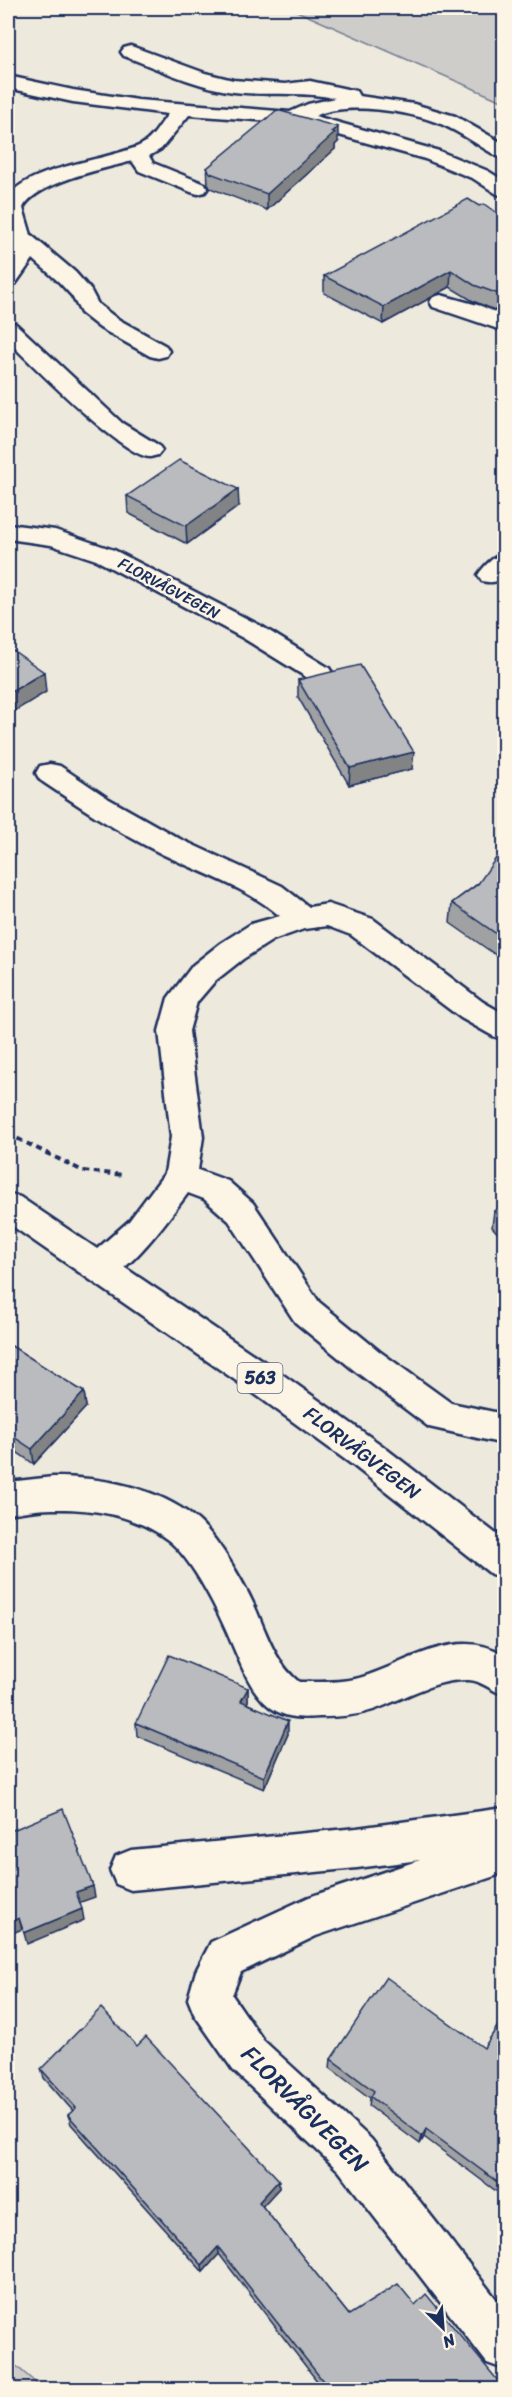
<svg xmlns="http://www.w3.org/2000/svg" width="512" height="2397" viewBox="0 0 512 2397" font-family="Sriracha,sans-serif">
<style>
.green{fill:#cfcdca;stroke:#757e94;stroke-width:1.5}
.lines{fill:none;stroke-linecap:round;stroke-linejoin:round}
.minor-casing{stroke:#1b2f5e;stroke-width:5}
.major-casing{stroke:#1b2f5e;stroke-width:5}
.path{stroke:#1b2f5e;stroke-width:4;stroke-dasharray:6 4.5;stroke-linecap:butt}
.minor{fill:#fcf5e5;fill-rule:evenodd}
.major{fill:#fcf5e5;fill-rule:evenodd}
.wall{fill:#a0a1a3;stroke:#1b2f5e;stroke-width:1.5}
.shaded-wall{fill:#828385;stroke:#1b2f5e;stroke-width:1.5}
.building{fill:#babbbe;stroke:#1b2f5e;stroke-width:1.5}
.labels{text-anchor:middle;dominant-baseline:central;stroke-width:4.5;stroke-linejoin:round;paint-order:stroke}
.far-street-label{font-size:16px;fill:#1b2f5e;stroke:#fcf5e5}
.shield{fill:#fcf5e5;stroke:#5e6a86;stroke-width:1.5}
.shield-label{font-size:18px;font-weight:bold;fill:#1b2f5e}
.street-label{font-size:20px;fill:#1b2f5e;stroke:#fcf5e5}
.near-street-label{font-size:24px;fill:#1b2f5e;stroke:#fcf5e5}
</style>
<rect width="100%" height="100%" fill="#eee9dd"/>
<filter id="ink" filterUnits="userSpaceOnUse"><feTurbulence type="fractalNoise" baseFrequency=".0167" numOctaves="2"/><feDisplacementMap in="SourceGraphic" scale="12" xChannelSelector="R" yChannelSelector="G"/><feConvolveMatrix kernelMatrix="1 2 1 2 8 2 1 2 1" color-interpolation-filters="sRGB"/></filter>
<g filter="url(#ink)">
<g class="green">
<path d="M285 8H504V102L292 9Z"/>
<path d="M8 2359 43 2389H8Z"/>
</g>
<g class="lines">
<g class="minor-casing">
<g id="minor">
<path d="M131 46 205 73 233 80 285 84 310 81 356 91 359 96 414 104 455 116 504 144V158L497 156C479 146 460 132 441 124 410 111 345 101 315 116L439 151 488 171 504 181V196L497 194 474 179 425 159 314 128 271 121 189 115 161 149 149 156 153 163 205 184 208 188 205 192 198 194 191 192 139 171 132 161C104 169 36 182 23 208L31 235 75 272 90 289 98 304 116 318 166 346 169 351 166 356 158 358 150 356 100 328 81 313 72 296 59 282 33 259 16 283 8 284V264L12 258 8 229V197C30 166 107 161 141 145 153 139 160 124 168 114L73 102 8 88V76L73 90 138 100 290 112 308 104 335 98C302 91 268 96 234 92 196 87 159 69 124 56L121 52 124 48Z"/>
<path d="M441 295 481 306 504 316V331L433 307 430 302 433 297Z"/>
<path d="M8 322 16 324 122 423 158 445 162 450 158 455C157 455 151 457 150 457 122 456 31 363 8 341Z"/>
<path d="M8 524 55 530 114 550 261 626 329 668 333 674 329 680 320 683 311 680 243 638 96 560 51 545 8 539Z"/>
<path d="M504 554V576C497 583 491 583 482 581L478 575C485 565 492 557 504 554Z"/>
<path d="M50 764 60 766 109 799 180 839 282 886 309 907 328 904 373 919 483 1002 504 1014V1040L493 1036 461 1018 351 935 327 926 304 929 273 940 243 959 215 981 197 1002 189 1031 203 1137 198 1170 228 1181 253 1203 319 1302 379 1351 451 1403 504 1414V1444L429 1427 355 1371 295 1322 229 1221 204 1199 188 1193C172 1214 127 1277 102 1280 97 1281 92 1278 88 1277L83 1267 88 1257 129 1221 165 1173 171 1137 159 1031 168 998 193 965 221 943 251 924 280 916C246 887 201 873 162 854 119 833 79 806 40 780L36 773 40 766Z"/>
<path d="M53 1477C101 1477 157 1487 195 1518 215 1533 243 1581 254 1605 266 1632 275 1663 299 1682 317 1682 338 1683 355 1679 403 1667 455 1624 504 1655V1695C492 1691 481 1680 468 1680 434 1679 404 1699 373 1710 355 1716 339 1717 320 1717 303 1718 291 1719 276 1711 253 1698 242 1667 232 1644 220 1615 193 1559 168 1540 136 1515 92 1508 52 1509 37 1509 22 1512 8 1514V1482Z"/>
<path d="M504 1808V1873L316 1936 241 1972 232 1995 263 2040 371 2139 504 2309V2369L487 2363 339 2171 233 2070 194 2014 188 1999 196 1971 211 1942 309 1897 420 1860 357 1868 131 1890 116 1884 110 1870 116 1856 131 1850 357 1828Z"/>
</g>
</g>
<g class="major-casing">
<path id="major" d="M8 1193 20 1197 272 1367 380 1444 504 1540V1579L491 1574 354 1466 248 1389 8 1223Z"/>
</g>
<path class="path" d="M8 1134 83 1171 124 1175"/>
<use href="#minor" class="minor"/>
<use href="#major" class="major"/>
</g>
<g class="wall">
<path d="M338 142 335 145V149L267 210 210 188 208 184 207 168Z"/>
<path d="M479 206 504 218V314L473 301 450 287 383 324 324 293V276Z"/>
<path d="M127 496 239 506 187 544 128 513Z"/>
<path d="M298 680 412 769 349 785 298 697Z"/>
<path d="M504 864V958L503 960 450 923 452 903Z"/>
<path d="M504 1205V1240L492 1227 494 1211Z"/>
<path d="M8 1348 84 1392 86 1407 34 1464 8 1446Z"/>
<path d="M248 1688V1701L247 1704 288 1734 264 1789 137 1736 136 1723Z"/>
<path d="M504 2016V2197L424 2137 420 2144 369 2106 370 2098 330 2068 331 2059 484 2048Z"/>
<path d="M137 2046 279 2188 262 2206 349 2315 415 2305 504 2390H324L219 2254 203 2272 71 2124 68 2115 73 2111 44 2078 41 2069Z"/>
</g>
<g class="shaded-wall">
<path d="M338 127V142L335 145V149L267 210V194Z"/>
<path d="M451 270 450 287 383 324 384 307Z"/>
<path d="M238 489 239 506 187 544 186 526Z"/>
<path d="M44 672 46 692 8 715V694Z"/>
<path d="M414 752 412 769 349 785 350 768Z"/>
<path d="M504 946V958L503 960Z"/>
<path d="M84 1392 86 1407 34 1464 32 1449Z"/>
<path d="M248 1688V1701L241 1714V1701Z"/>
<path d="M288 1721V1734L264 1789V1777Z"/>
<path d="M93 1886 95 1897 78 1903 76 1892Z"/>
<path d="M82 1909 84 1920 27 1944 24 1933Z"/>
<path d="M19 1918 22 1929 8 1935V1923Z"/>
<path d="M426 2129 424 2137 420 2144 422 2136Z"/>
<path d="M279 2180V2188L259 2210V2202Z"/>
<path d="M218 2247 219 2254 203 2272 202 2265Z"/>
</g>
<g class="building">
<path d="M277 110 338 127 331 132 335 133 267 194 210 173 207 168Z"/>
<path d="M468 199 479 206 484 204 504 218V296L474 285 451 270 384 307 324 276Z"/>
<path d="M179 460 238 489 186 526 127 496Z"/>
<path d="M8 647 44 672 8 694Z"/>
<path d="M360 665 414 752 350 768 298 680Z"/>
<path d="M496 858 504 864V939L452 903 478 884Z"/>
<path d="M504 1205V1221L494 1211Z"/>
<path d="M10 1345 84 1392 32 1449 8 1433V1348Z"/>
<path d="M169 1655 248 1688 241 1701 288 1721 264 1777 136 1723Z"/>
<path d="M63 1809 93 1886 76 1892 82 1909 24 1933 19 1918 8 1923V1832Z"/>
<path d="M386 1977 484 2048 504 2016V2187L426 2129 422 2136 371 2097 374 2091 331 2059Z"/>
<path d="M101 2008 137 2046 146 2037 279 2180 259 2202 349 2315 398 2284 415 2305 426 2294 504 2388V2390H330L218 2247 202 2265 68 2115 76 2108 41 2069Z"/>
</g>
</g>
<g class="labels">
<g class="far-street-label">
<text transform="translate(169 588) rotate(28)">FLORVÅGVEGEN</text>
</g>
<rect class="shield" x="237.5" y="1363" width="45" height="30" rx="4.5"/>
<g class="shield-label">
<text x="260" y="1378">563</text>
</g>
<g class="street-label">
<text transform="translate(362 1453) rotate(37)">FLORVÅGVEGEN</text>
</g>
<g class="near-street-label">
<text transform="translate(305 2109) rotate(45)">FLORVÅGVEGEN</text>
</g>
</g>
<rect width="512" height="2397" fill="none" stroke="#fcf5e5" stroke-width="30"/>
<rect x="15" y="15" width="482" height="2367" fill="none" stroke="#1b2f5e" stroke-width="2" filter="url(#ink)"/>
<g transform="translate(443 2328) rotate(155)" stroke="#fcf5e5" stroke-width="4.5" paint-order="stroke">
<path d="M0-4.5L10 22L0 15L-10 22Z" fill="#1b2f5e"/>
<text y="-9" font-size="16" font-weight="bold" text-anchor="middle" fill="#1b2f5e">N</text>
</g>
</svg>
